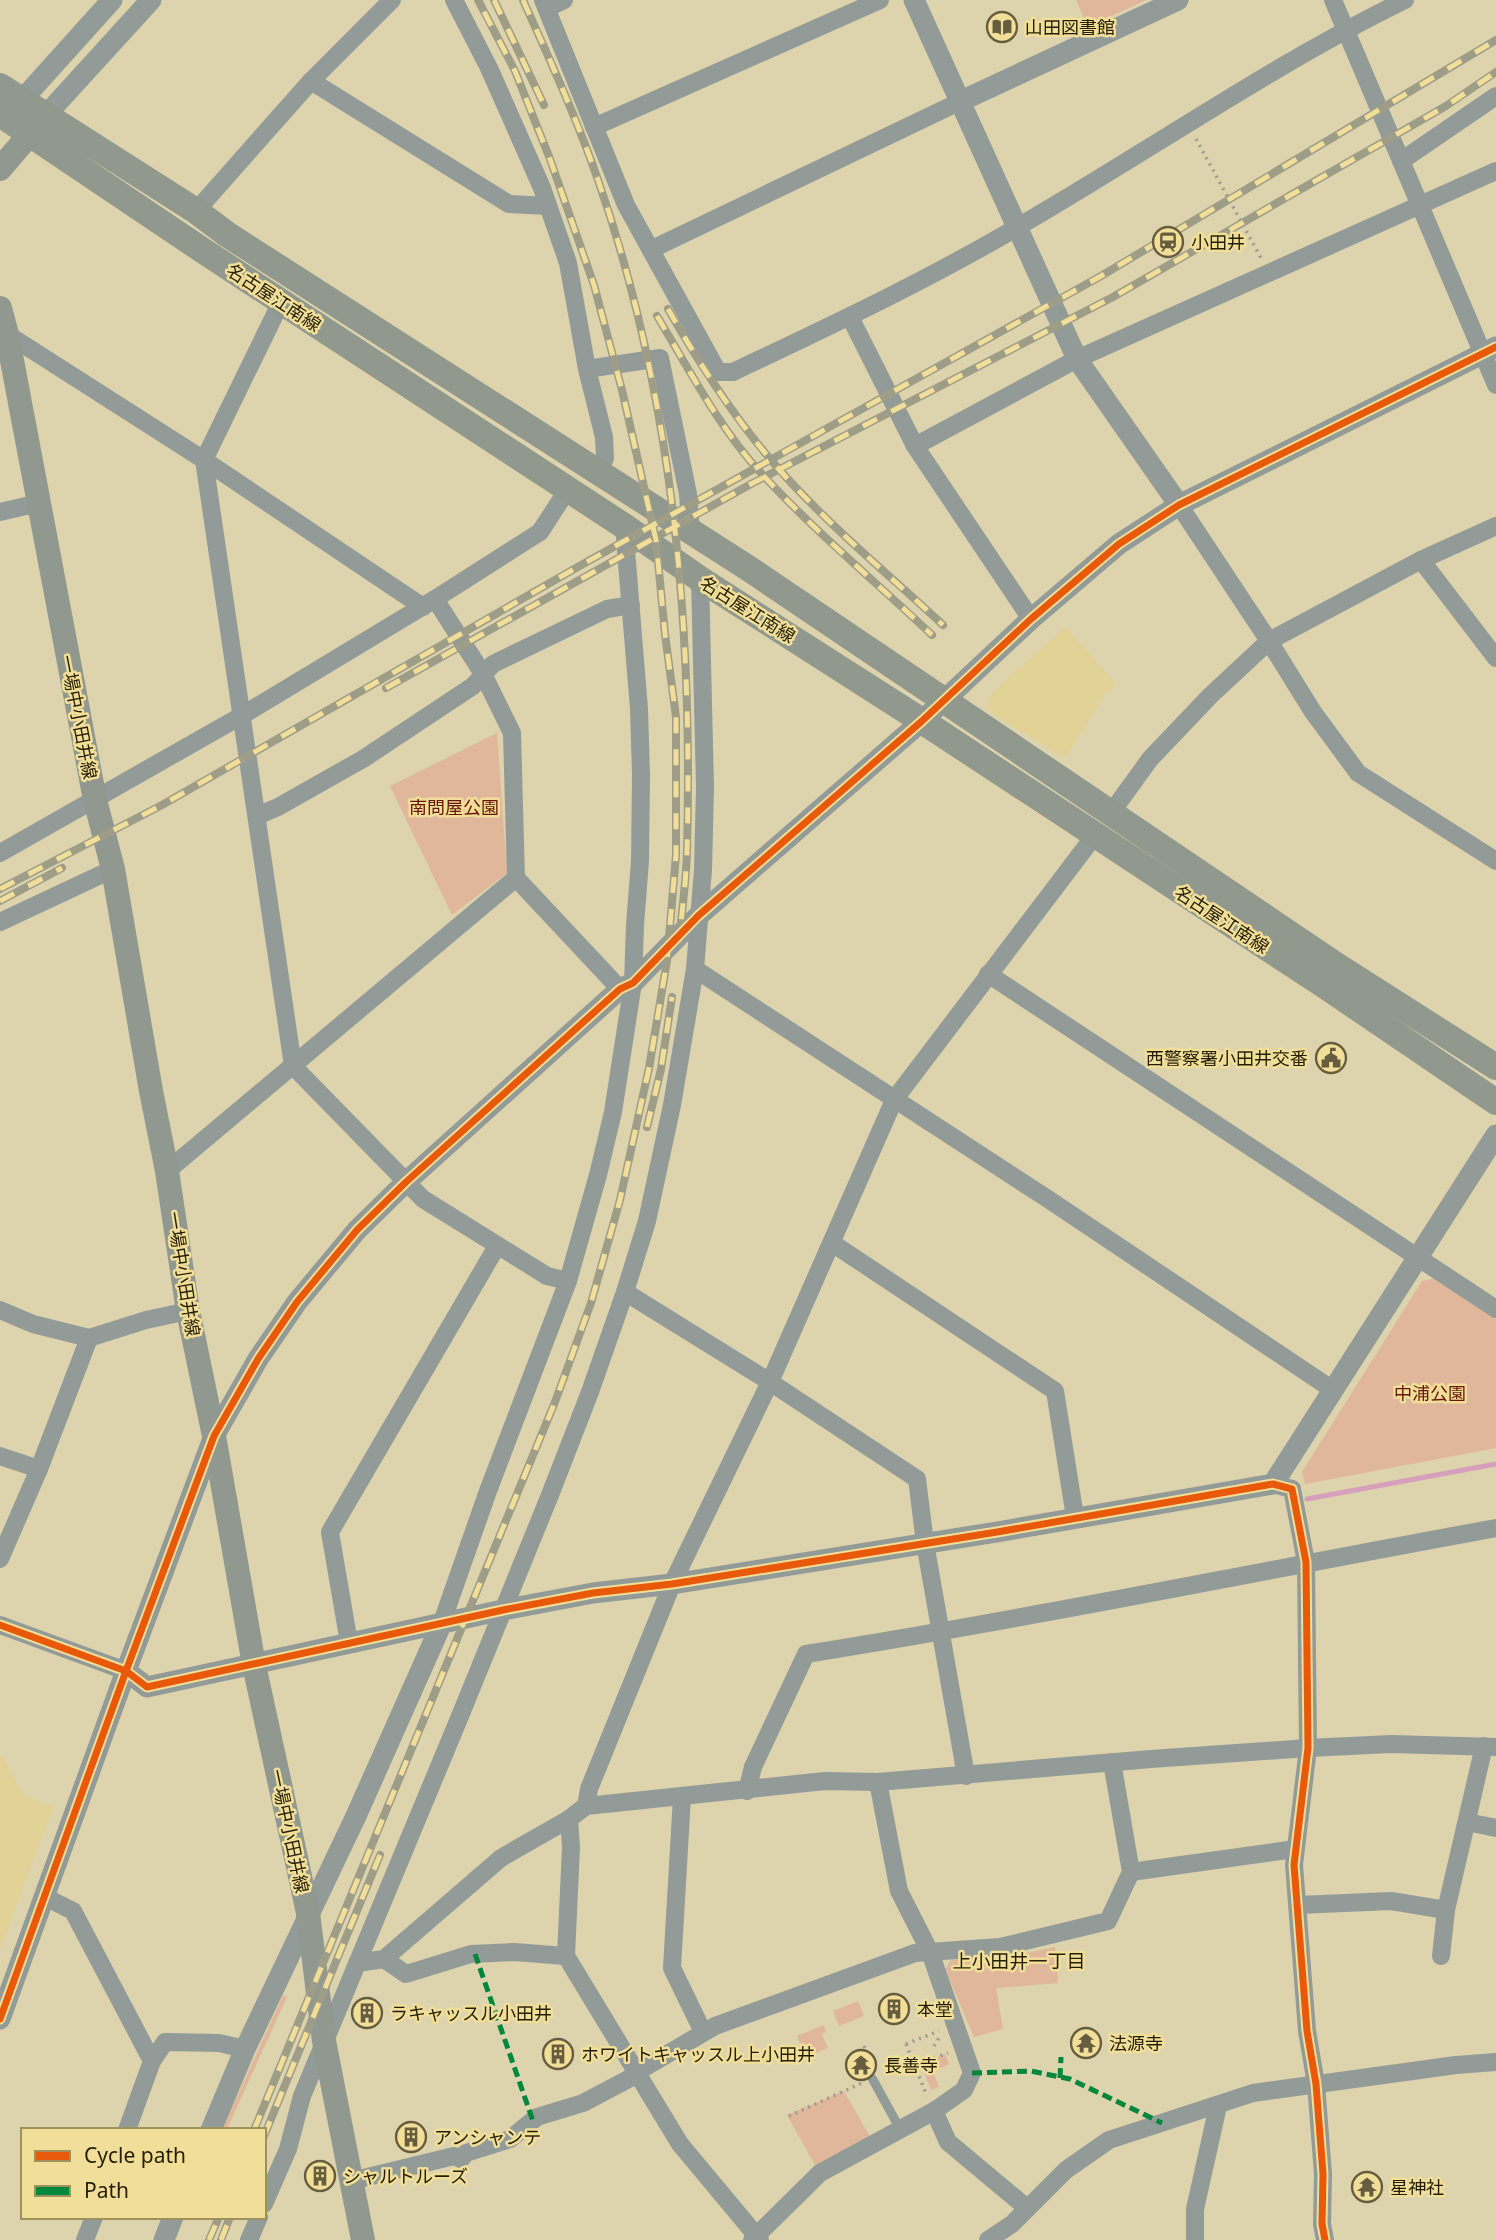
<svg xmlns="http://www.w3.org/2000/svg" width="1496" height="2240" viewBox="0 0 1496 2240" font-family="'Noto Sans','Noto Sans JP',sans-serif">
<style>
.built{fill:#e2d296}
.green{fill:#e1b79c}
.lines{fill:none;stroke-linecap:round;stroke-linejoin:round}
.stream{stroke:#d6a0bd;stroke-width:5}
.path{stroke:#9b9c8e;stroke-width:3.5;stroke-dasharray:2 5;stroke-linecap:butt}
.service{stroke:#929b98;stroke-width:9}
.minor{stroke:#929b98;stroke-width:18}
.tertiary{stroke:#929b98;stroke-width:21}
.secondary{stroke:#909890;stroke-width:24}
.primary{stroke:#91988d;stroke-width:26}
.rail-casing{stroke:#9e9d88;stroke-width:8}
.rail{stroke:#f1de99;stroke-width:5;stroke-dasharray:16;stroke-linecap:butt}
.quiet{stroke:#00873e;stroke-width:5;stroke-dasharray:10 5;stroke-linecap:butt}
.cycleway-casing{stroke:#f1de99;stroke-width:11}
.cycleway{stroke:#e8590c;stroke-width:7}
.labels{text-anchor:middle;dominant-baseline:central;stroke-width:5;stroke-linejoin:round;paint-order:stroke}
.poi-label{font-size:18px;fill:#251e02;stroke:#f1de99;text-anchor:start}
.street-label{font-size:18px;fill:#251e02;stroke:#f1de99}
.park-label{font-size:18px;fill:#671703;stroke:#f1de99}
.neighbourhood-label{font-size:19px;fill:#251e02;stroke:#f1de99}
</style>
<rect width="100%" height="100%" fill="#ddd3ad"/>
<g class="built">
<path d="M1065 627 1116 684 1105 694 1065 758 993 714 987 707 991 696 1000 686Z"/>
<path d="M0 1753 23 1795 53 1807 0 1949Z"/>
</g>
<g class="green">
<path d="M1076 0H1146L1088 27Z"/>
<path d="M497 733 507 873 452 915 390 786Z"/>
<path d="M1436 1278 1496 1319V1448L1305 1484 1302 1472 1422 1281Z"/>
<path d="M1055 1947 1058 1983 996 1988 1003 2029 974 2037 945 1969 951 1960 1013 1956Z"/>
<path d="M283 1995 287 1997 227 2129 223 2128Z"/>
<path d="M858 2001 864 2016 839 2026 833 2011Z"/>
<path d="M824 2025 826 2032 822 2034 828 2048 805 2057 797 2036Z"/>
<path d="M945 2054 949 2064 933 2072 939 2087 931 2090 921 2064Z"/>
<path d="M844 2091 870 2137 816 2167 787 2115Z"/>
</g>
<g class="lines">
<path class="stream" d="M1307 1499 1496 1464"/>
<g class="path">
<path d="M1196 139 1261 258"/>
<path d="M906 2044 927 2096"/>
<path d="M906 2044 939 2031"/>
<path d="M864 2046 872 2067"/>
<path d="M934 2046 940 2036"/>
<path d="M914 2065 948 2053"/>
<path d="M789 2116 862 2083"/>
</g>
<path class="service" d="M872 2078 900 2129"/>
<g class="minor">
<path d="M454 0 489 68 542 188 568 263 587 369 604 437 605 458 599 473"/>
<path d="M543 0 626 205 718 372H733C830 326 928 280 1021 225 1149 151 1272 65 1405 0"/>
<path d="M1333 0 1496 385"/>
<path d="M547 8 564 0"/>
<path d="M311 81 509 204 548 206"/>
<path d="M594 127 880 0"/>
<path d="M1401 161 1496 96"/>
<path d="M196 211 311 81 392 0"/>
<path d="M652 249 959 102"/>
<path d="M281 302 204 460 293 1066 423 1199 547 1276 568 1281"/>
<path d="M850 317 915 446 1031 619"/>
<path d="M7 334 204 460 423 607"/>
<path d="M587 369 660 358 688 494 691 532"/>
<path d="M915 446 1077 359 1496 171"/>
<path d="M1179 505 1269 641 1313 712 1358 773 1496 861"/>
<path d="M0 512 39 503"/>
<path d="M1421 560 1496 658"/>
<path d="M435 599 483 674 512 733 516 878 620 989"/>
<path d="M1111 813 1150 759 1210 696 1269 641 1421 560 1496 526"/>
<path d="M257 816 278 807 363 759 473 686 493 664 607 609 631 605"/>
<path d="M0 853 241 716 435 599 540 532 568 489"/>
<path d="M0 922 113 869"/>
<path d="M695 969 1048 1199 1333 1390"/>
<path d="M988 974 1496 1309"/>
<path d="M167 1171 516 878"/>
<path d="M832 1243 1055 1391 1075 1517"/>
<path d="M625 1292 770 1382 917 1479 925 1543 966 1776"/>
<path d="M0 1310 33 1324 89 1338"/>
<path d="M0 1456 39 1469"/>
<path d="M1273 1484 1292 1489 1306 1562 1308 1748 1294 1865 1307 2031 1316 2084 1323 2174 1322 2224 1325 2240"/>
<path d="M0 1559 39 1469 89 1338 146 1320 188 1311"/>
<path d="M0 1625 126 1671"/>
<path d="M441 1625 488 1491 568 1281 598 1175 613 1112 633 983 635 925 640 861 641 774 639 709 624 526"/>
<path d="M349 1643 330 1532 497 1246"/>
<path d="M747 1791 753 1767 806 1654C1037 1617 1266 1570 1496 1528"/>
<path d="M682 1797 672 1968 703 2032"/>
<path d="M586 1806 589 1789 672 1584 770 1382 894 1100 1095 835"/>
<path d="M569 1819 571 1847 566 1956 680 2144 760 2240"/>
<path d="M1467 1822 1496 1828"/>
<path d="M1131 1872 1295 1849"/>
<path d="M45 1897 73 1911 152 2061 127 2130"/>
<path d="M1298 1905 1391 1901 1446 1910"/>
<path d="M1441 1956 1446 1910 1484 1746"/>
<path d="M384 1959 406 1974 471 1954 514 1952 566 1956"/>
<path d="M357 1963 384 1959 501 1858 569 1819 586 1806 825 1781 878 1782 1151 1759 1308 1748 1391 1744 1496 1747"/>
<path d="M152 2061 165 2042 219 2043 245 2049"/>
<path d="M637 2072 715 2026 915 1953 1000 1947 1108 1921 1131 1872 1112 1762"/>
<path d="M934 2111 948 2142 1027 2208"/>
<path d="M351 2181 454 2156 461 2159 466 2153 510 2139 537 2117 583 2103 638 2074"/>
<path d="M264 2204 288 2149 302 2096 458 1721 550 1495 590 1392 625 1292 647 1221 672 1105 695 969 703 870 705 787 700 579"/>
<path d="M85 2240 94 2217"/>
<path d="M249 2240 259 2217"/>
<path d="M752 2240 820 2173 934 2111 964 2090 972 2073 930 1952 899 1891 878 1782"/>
<path d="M988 2240 1012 2224 1066 2170 1109 2140 1253 2093 1456 2065 1496 2062"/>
<path d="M1195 2240V2209L1218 2106"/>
</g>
<g class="tertiary">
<path d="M914 0 1077 359 1179 505"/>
<path d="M959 102 1178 0"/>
<path d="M13 110 112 0"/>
<path d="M47 114 151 0"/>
<path d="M126 1671 147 1687 503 1610 593 1593 672 1584 997 1532 1273 1484 1496 1135"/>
<path d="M0 2019 126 1671 214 1436 258 1359 297 1302 357 1230 406 1182 620 989 633 983 698 916 922 721 1031 619 1119 544 1179 505 1496 347"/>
<path d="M211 2130 245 2049 356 1816 441 1625"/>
<path d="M164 2240 173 2217"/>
</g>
<g class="secondary">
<path d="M0 169 42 120"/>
<path d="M0 308 7 334 95 800 113 869 151 1091 167 1171 188 1311 214 1436 254 1665 308 1913 324 2041 363 2240"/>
</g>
<g class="primary">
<path d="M0 86 196 211 228 235 748 568 1336 965 1496 1067"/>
<path d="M0 114 205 252 624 526 700 579 922 721 1325 986 1496 1102"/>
</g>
<g class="rail-casing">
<g id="rail">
<path d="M494 0 544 105"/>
<path d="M523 0C550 60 577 119 598 180 673 395 693 626 687 852 686 881 682 912 679 941"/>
<path d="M668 309C700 365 735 419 777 467 827 524 887 573 943 625"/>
<path d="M657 316C689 369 718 426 760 472 813 530 875 581 932 635"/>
<path d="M386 688 751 484 1113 297 1446 106 1496 72"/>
<path d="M0 889 162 805 583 564 1101 276 1496 40"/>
<path d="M0 901 62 868"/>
<path d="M647 1127 661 1069 672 997"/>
<path d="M254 2130 555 1402 591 1303 620 1200 649 1068 667 961 676 855V717L665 634 656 540 622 390 594 285 550 159 515 71 478 0"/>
<path d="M264 2136 380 1855"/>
<path d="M209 2240 219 2217"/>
<path d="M221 2240 230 2217"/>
</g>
</g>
<use href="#rail" class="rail"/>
<g class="quiet">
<path d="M475 1954 533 2121"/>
<path d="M972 2073 1031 2071 1070 2079 1162 2123"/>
<path d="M1060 2078 1061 2057"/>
</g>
<g class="cycleway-casing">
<g id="cycleway">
<path d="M0 1625 126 1671 147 1687 503 1610 593 1593 672 1584 997 1532 1273 1484 1292 1489 1306 1562 1308 1748 1294 1865 1307 2031 1316 2084 1323 2174 1322 2224 1325 2240"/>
<path d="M0 2019 126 1671 214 1436 258 1359 297 1302 357 1230 406 1182 620 989 633 983 698 916 922 721 1031 619 1119 544 1179 505 1496 347"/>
</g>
</g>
<use href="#cycleway" class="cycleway"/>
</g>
<defs>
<g id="library-ring" transform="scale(1.575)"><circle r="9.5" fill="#f1de99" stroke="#655d3e" stroke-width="1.5"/><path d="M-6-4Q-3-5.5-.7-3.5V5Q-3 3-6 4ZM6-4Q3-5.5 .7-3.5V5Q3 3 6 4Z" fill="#655d3e"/></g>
<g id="station-ring" transform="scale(1.575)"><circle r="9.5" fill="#f1de99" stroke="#655d3e" stroke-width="1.5"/><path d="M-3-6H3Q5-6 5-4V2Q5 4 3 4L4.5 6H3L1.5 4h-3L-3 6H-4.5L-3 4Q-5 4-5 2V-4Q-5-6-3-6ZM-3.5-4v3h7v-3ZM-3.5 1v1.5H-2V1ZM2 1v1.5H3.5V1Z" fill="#655d3e"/></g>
<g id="civic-ring" transform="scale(1.575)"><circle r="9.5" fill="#f1de99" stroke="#655d3e" stroke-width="1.5"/><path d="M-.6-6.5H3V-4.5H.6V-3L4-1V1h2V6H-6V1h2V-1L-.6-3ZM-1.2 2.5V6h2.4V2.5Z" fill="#655d3e"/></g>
<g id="building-ring" transform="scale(1.575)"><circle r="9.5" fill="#f1de99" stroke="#655d3e" stroke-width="1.5"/><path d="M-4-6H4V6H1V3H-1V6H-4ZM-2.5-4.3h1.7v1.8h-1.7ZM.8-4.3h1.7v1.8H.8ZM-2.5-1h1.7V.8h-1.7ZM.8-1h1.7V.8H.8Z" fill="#655d3e"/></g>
<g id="temple-ring" transform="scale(1.575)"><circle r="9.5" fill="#f1de99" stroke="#655d3e" stroke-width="1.5"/><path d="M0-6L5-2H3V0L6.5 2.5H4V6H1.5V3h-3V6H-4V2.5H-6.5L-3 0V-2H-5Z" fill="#655d3e"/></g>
</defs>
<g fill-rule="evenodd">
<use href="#library-ring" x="1002" y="27"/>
<use href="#station-ring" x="1168" y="242"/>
<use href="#civic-ring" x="1331" y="1058"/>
<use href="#building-ring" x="894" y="2009"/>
<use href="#building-ring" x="367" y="2013"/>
<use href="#temple-ring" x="1086" y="2043"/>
<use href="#building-ring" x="558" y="2054"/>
<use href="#temple-ring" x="861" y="2065"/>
<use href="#building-ring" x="411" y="2137"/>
<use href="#building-ring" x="320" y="2176"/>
<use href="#temple-ring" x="1367" y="2187"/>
</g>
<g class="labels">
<g class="poi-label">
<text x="1025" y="27">山田図書館</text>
<text x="1191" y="242">小田井</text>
<text x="1308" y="1058" text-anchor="end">西警察署小田井交番</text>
<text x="917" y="2009">本堂</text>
<text x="390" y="2013">ラキャッスル小田井</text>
<text x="1109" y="2043">法源寺</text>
<text x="581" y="2054">ホワイトキャッスル上小田井</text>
<text x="884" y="2065">長善寺</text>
<text x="434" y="2137">アンシャンテ</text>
<text x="343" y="2176">シャルトルーズ</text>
<text x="1390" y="2187">星神社</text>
</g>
<g class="street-label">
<text transform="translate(274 297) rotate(33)">名古屋江南線</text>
<text transform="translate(748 609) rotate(32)">名古屋江南線</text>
<text transform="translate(79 717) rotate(79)">一場中小田井線</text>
<text transform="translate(1222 919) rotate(33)">名古屋江南線</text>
<text transform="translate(184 1274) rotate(81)">一場中小田井線</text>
<text transform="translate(290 1831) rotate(78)">一場中小田井線</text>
</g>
<g class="park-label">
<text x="454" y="807">南問屋公園</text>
<text x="1430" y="1393">中浦公園</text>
</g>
<g class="neighbourhood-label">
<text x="1019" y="1961">上小田井一丁目</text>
</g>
</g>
<rect x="21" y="2128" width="245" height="91" fill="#f1de99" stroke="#9f915d" stroke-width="2"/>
<rect x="35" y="2151" width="35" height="10" fill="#e8590c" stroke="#9f915d" stroke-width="2"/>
<text x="84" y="2163" font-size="21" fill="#251e02">Cycle path</text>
<rect x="35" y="2186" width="35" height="10" fill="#00873e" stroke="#9f915d" stroke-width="2"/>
<text x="84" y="2198" font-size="21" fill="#251e02">Path</text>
</svg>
